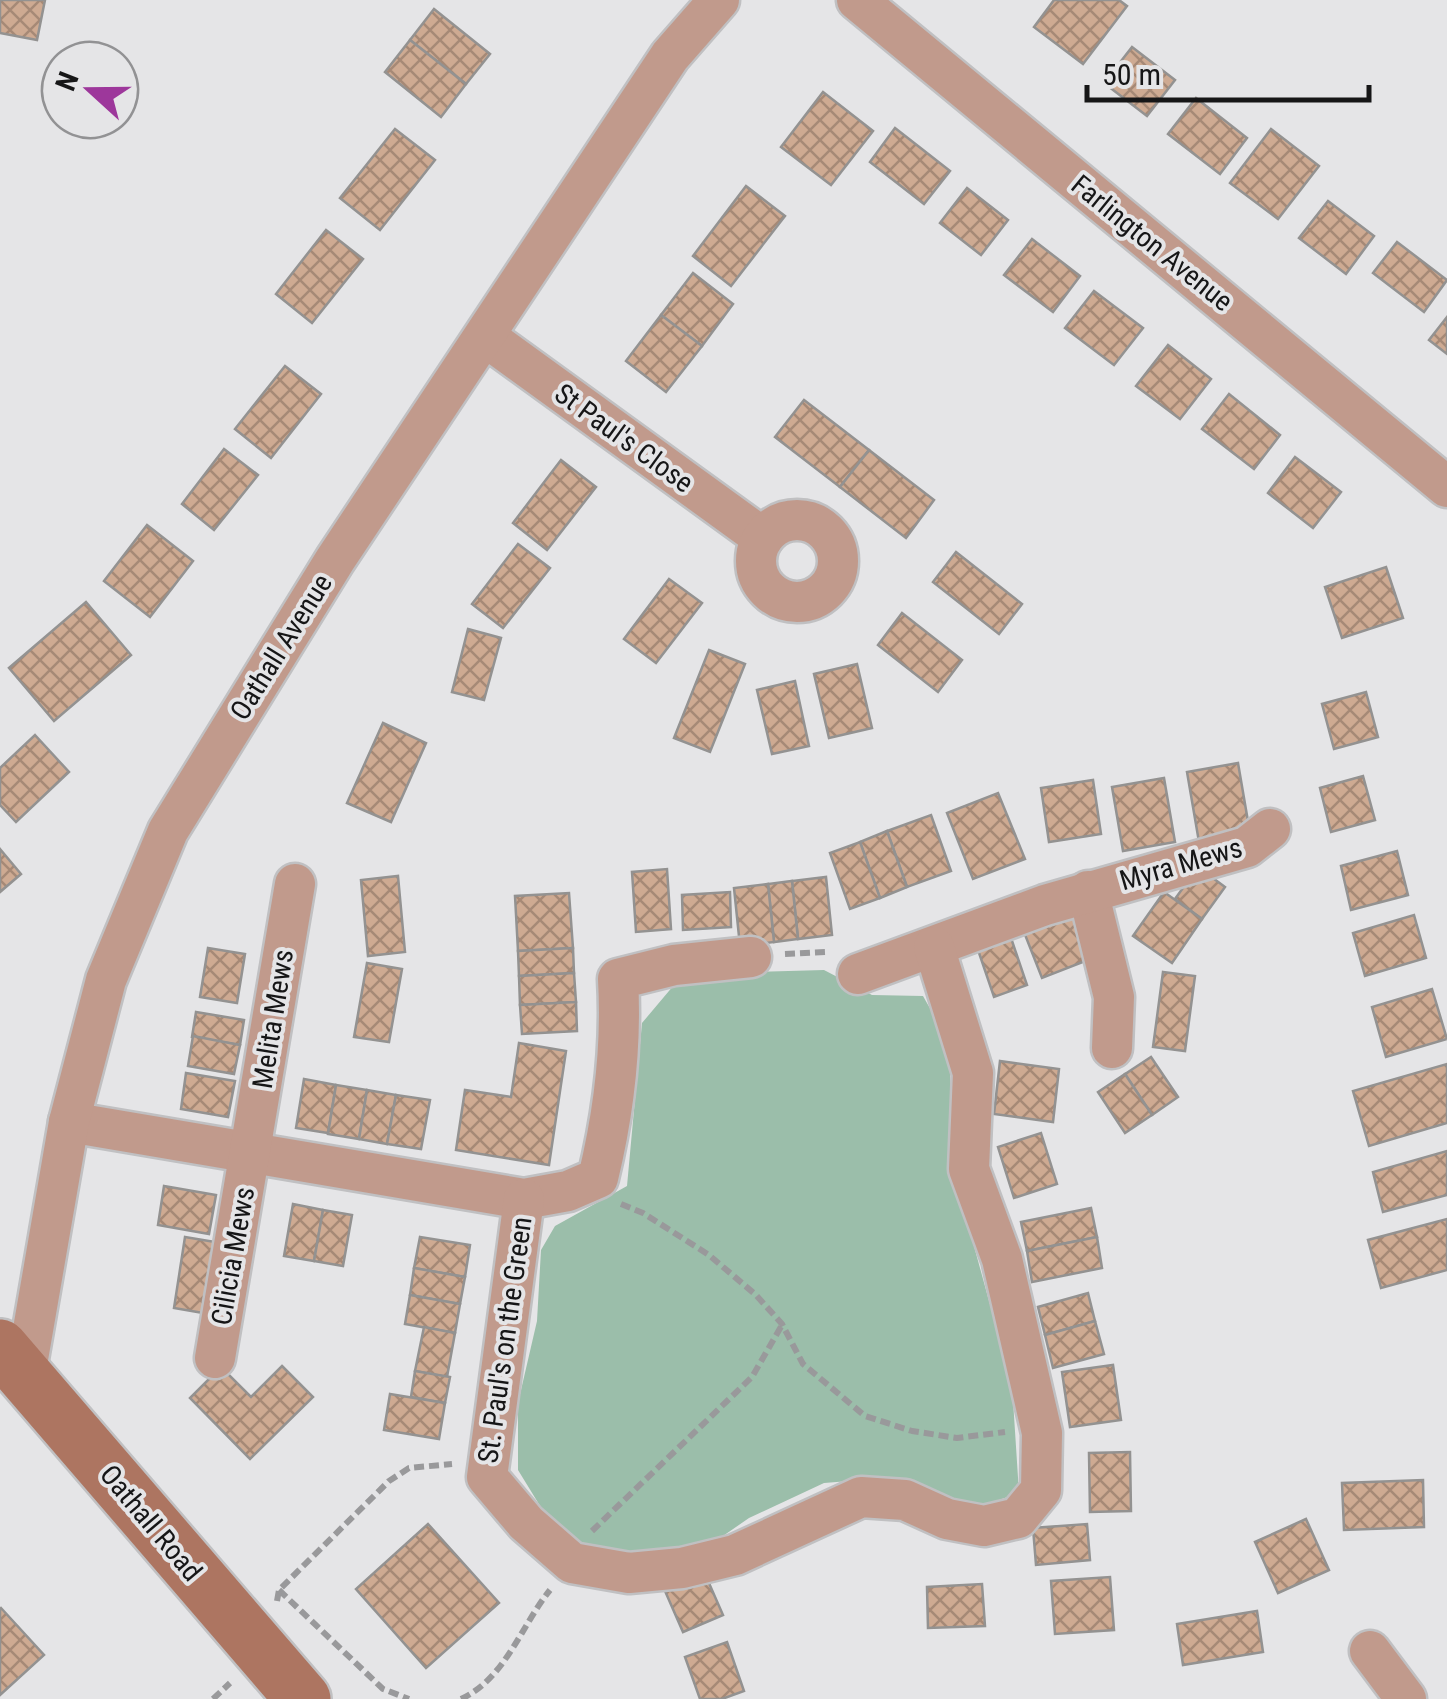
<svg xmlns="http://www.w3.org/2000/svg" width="1447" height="1699" viewBox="0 0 1447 1699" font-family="'Roboto Condensed',sans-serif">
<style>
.park{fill:#9bbeaa}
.building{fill:url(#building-cross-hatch);stroke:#939291;stroke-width:2.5}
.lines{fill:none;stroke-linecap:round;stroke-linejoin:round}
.minor-casing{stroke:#c0c0c2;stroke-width:45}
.secondary-casing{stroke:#c0c0c2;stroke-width:60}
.path{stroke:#99999b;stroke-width:6;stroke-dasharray:10 5;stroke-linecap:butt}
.minor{stroke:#c19a8c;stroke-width:40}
.secondary{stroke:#ad7561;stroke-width:55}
.labels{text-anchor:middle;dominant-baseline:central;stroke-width:8;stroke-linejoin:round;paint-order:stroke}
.street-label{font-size:28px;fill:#161617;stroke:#e5e5e7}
</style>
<defs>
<pattern id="building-cross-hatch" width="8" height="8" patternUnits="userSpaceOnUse" patternTransform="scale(2.5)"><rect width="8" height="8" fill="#ceaa92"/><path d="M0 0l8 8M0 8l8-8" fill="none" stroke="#a68976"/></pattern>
</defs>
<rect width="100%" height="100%" fill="#e5e5e7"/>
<path class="park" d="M824 970 872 995 923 996 949 1042 954 1173 1012 1385 1019 1493 985 1505 862 1480 824 1483 749 1518 710 1545 635 1558 564 1545 518 1470V1403L537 1321 541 1250 555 1226 627 1186 642 1023 674 985 754 972Z"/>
<g class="building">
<path d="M0 0H45L37 40 0 33Z"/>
<path d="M1054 0H1119L1127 6 1083 64 1034 27Z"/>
<path d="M434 9 490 54 466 84 410 40Z"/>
<path d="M410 40 466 84 441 117 385 72Z"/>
<path d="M1132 47 1175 80 1147 116 1104 83Z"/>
<path d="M823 92 873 131 831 185 781 147Z"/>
<path d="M1196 98 1247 138 1220 174 1168 134Z"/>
<path d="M895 128 950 171 924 204 870 162Z"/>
<path d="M395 129 435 160 380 230 340 198Z"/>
<path d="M1271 129 1319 166 1278 219 1230 183Z"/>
<path d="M746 186 785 216 731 286 693 256Z"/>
<path d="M967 188 1008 220 981 255 940 223Z"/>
<path d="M1328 201 1374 236 1346 274 1299 238Z"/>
<path d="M326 230 363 259 312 323 276 294Z"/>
<path d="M1032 239 1080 276 1053 312 1004 275Z"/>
<path d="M1397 242 1447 280 1424 312 1373 273Z"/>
<path d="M693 273 733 304 702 346 661 315Z"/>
<path d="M1094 291 1143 328 1114 365 1065 328Z"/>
<path d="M661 315 702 346 666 392 626 361Z"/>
<path d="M1447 317V354L1429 340Z"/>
<path d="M1168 345 1211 379 1180 419 1136 386Z"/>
<path d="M285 366 321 394 271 458 235 429Z"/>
<path d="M1229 394 1280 435 1254 469 1202 429Z"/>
<path d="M804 400 869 450 840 487 775 437Z"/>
<path d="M224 449 258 475 214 530 182 504Z"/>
<path d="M869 450 934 500 906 538 840 487Z"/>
<path d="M1295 457 1341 492 1313 528 1268 493Z"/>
<path d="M561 460 596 487 547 550 513 523Z"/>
<path d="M147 525 193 561 150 617 104 581Z"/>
<path d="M518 544 550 568 503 628 472 604Z"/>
<path d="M956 552 1022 604 999 634 933 582Z"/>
<path d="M1386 567 1403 618 1342 638 1325 587Z"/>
<path d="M669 579 702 603 656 663 624 639Z"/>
<path d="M86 602 131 655 54 721 9 668Z"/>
<path d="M902 613 962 660 938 692 878 645Z"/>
<path d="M468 629 501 638 484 700 452 692Z"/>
<path d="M709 650 745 664 710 752 674 738Z"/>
<path d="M857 664 872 728 829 738 814 674Z"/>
<path d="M795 681 809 746 772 754 757 690Z"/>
<path d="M1366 692 1378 737 1334 749 1322 704Z"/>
<path d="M383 723 426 743 391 822 347 803Z"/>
<path d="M35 735 69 772 16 822 0 805V768Z"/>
<path d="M1238 763 1250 833 1199 842 1187 772Z"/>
<path d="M1363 776 1375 820 1331 832 1320 788Z"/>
<path d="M1164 778 1175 842 1123 851 1112 787Z"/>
<path d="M1093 780 1101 834 1049 842 1041 788Z"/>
<path d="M998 793 1025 859 973 879 947 813Z"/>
<path d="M931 815 951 871 907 887 887 831Z"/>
<path d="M887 831 907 887 880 898 860 842Z"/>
<path d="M860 842 880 898 850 909 830 853Z"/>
<path d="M0 849 21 874 0 892Z"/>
<path d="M1397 851 1408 895 1351 910 1341 866Z"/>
<path d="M1198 867 1225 887 1202 919 1175 899Z"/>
<path d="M667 869 671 929 636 932 632 872Z"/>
<path d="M398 876 405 952 368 956 361 880Z"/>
<path d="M826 877 832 935 798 939 792 881Z"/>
<path d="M792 881 798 939 774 942 768 884Z"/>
<path d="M768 884 774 942 740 946 734 888Z"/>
<path d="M730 892 731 927 683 930 682 895Z"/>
<path d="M1164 892 1202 919 1172 963 1133 936Z"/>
<path d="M569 893 573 948 518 951 515 896Z"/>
<path d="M1074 907 1093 958 1042 978 1022 927Z"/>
<path d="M1414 915 1426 958 1365 976 1353 933Z"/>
<path d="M1010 935 1027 985 994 997 977 947Z"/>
<path d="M208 948 245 954 237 1003 200 997Z"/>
<path d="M573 948 574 973 519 976 518 951Z"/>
<path d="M367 963 402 969 389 1042 354 1037Z"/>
<path d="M1163 972 1195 976 1185 1051 1153 1047Z"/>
<path d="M574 973 576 1002 520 1005 519 976Z"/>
<path d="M1432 989 1447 1039 1386 1057 1372 1007Z"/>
<path d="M576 1002 577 1031 522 1034 520 1005Z"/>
<path d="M196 1012 244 1020 240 1045 192 1037Z"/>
<path d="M193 1036 240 1045 234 1074 188 1066Z"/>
<path d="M519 1043 566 1051 549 1165 456 1150 465 1090 511 1097Z"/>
<path d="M1151 1057 1178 1097 1152 1115 1125 1074Z"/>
<path d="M1000 1061 1059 1069 1053 1122 994 1114Z"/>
<path d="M1447 1064V1123L1369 1146 1353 1091Z"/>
<path d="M186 1073 235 1081 228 1117 181 1109Z"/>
<path d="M1125 1074 1152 1115 1125 1133 1098 1092Z"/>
<path d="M304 1079 336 1085 328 1133 296 1128Z"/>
<path d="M336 1085 367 1090 359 1139 328 1134Z"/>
<path d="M367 1090 396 1095 387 1144 359 1139Z"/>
<path d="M396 1095 430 1100 421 1149 387 1144Z"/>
<path d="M1041 1133 1057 1184 1014 1198 998 1147Z"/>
<path d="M1447 1151V1195L1383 1212 1373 1172Z"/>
<path d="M164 1186 216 1195 209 1234 158 1225Z"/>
<path d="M293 1204 323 1210 314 1261 284 1256Z"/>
<path d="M1091 1208 1097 1237 1027 1251 1021 1222Z"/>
<path d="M323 1210 352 1215 343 1266 314 1261Z"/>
<path d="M1447 1219V1270L1381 1288 1368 1240Z"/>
<path d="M185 1237 221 1243 209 1314 174 1308Z"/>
<path d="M420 1237 470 1245 465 1277 414 1268Z"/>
<path d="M1097 1237 1102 1268 1032 1282 1027 1251Z"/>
<path d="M414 1268 465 1277 460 1304 410 1295Z"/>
<path d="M1088 1293 1095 1321 1045 1335 1038 1307Z"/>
<path d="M410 1295 460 1304 455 1333 405 1324Z"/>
<path d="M1095 1321 1104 1354 1053 1368 1045 1335Z"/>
<path d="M424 1327 455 1333 447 1377 415 1371Z"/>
<path d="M1113 1365 1121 1420 1070 1427 1062 1372Z"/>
<path d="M282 1366 313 1397 250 1459 190 1398 221 1367 251 1397Z"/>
<path d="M415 1371 450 1377 445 1403 411 1397Z"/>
<path d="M390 1394 445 1403 439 1439 384 1430Z"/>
<path d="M1130 1452 1131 1511 1090 1512 1089 1453Z"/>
<path d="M1423 1480 1424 1527 1344 1530 1342 1483Z"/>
<path d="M1306 1519 1329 1570 1278 1593 1255 1542Z"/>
<path d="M428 1524 499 1603 426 1668 356 1589Z"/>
<path d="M1087 1524 1090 1560 1036 1565 1033 1528Z"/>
<path d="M705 1574 723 1615 683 1632 665 1591Z"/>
<path d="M1110 1577 1114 1630 1055 1634 1051 1581Z"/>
<path d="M982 1584 985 1626 928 1628 927 1587Z"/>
<path d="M1 1608 44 1655 0 1695V1609Z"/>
<path d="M1257 1611 1263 1652 1183 1665 1177 1624Z"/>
<path d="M727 1642 744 1691 722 1699H700L685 1657Z"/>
</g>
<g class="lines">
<g class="minor-casing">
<g id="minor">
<path d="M857 0 1447 487"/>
<path d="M486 337 763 538"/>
<circle cx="797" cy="561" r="41"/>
<path d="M1088 891 1114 997 1112 1048"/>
<path d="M858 974 1045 905 1247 847 1270 829"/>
<path d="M69 1122 524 1199 568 1191 598 1178C614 1112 622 1047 618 979L674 965 751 957"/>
<path d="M524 1199 487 1477 526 1523 572 1563 629 1573 682 1568 735 1555 861 1497 905 1500 947 1519 984 1526 1018 1518 1041 1490 1042 1433 1002 1259 969 1169 973 1073 934 947"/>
<path d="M215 1358 295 884"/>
<path d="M25 1376 69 1122 106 980 168 831 335 560 670 56 719 0"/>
<path d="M1370 1651 1406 1699"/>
</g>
</g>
<g class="secondary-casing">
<path id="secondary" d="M0 1347 303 1699"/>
</g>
<g class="path">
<path d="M785 954 827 952"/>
<path d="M621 1204 643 1213 709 1255 756 1295 782 1324 803 1364 865 1416 912 1431 957 1438 1005 1432"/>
<path d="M592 1531 752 1377 782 1325"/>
<path d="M279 1590 383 1689 409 1699"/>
<path d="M277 1601 279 1590 389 1481 409 1468 452 1464"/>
<path d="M213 1699 230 1683"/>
<path d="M461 1699C505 1679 521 1626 550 1590"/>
</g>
<use href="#minor" class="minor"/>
<use href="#secondary" class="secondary"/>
</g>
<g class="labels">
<g class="street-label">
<text transform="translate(1152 243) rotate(39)">Farlington Avenue</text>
<text transform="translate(624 438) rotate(36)">St Paul's Close</text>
<text transform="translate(281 647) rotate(-58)">Oathall Avenue</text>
<text transform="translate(1181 864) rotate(-16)">Myra Mews</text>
<text transform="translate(273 1019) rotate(-81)">Melita Mews</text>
<text transform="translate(233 1256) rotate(-80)">Cilicia Mews</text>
<text transform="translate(505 1340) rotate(-82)">St. Paul's on the Green</text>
<text transform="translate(151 1523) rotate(50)">Oathall Road</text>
</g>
</g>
<g transform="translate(90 90) rotate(291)"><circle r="48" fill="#e5e5e7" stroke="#929294" stroke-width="2.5"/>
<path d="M0-8L18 38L0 25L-18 38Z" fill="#9d379b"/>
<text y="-15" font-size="28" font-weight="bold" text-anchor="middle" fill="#161617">N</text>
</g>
<path d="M1087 85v15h282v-15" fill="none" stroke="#161617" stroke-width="5"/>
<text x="1102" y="85" font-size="30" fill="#161617" stroke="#e5e5e7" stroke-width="8" paint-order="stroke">50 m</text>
</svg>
